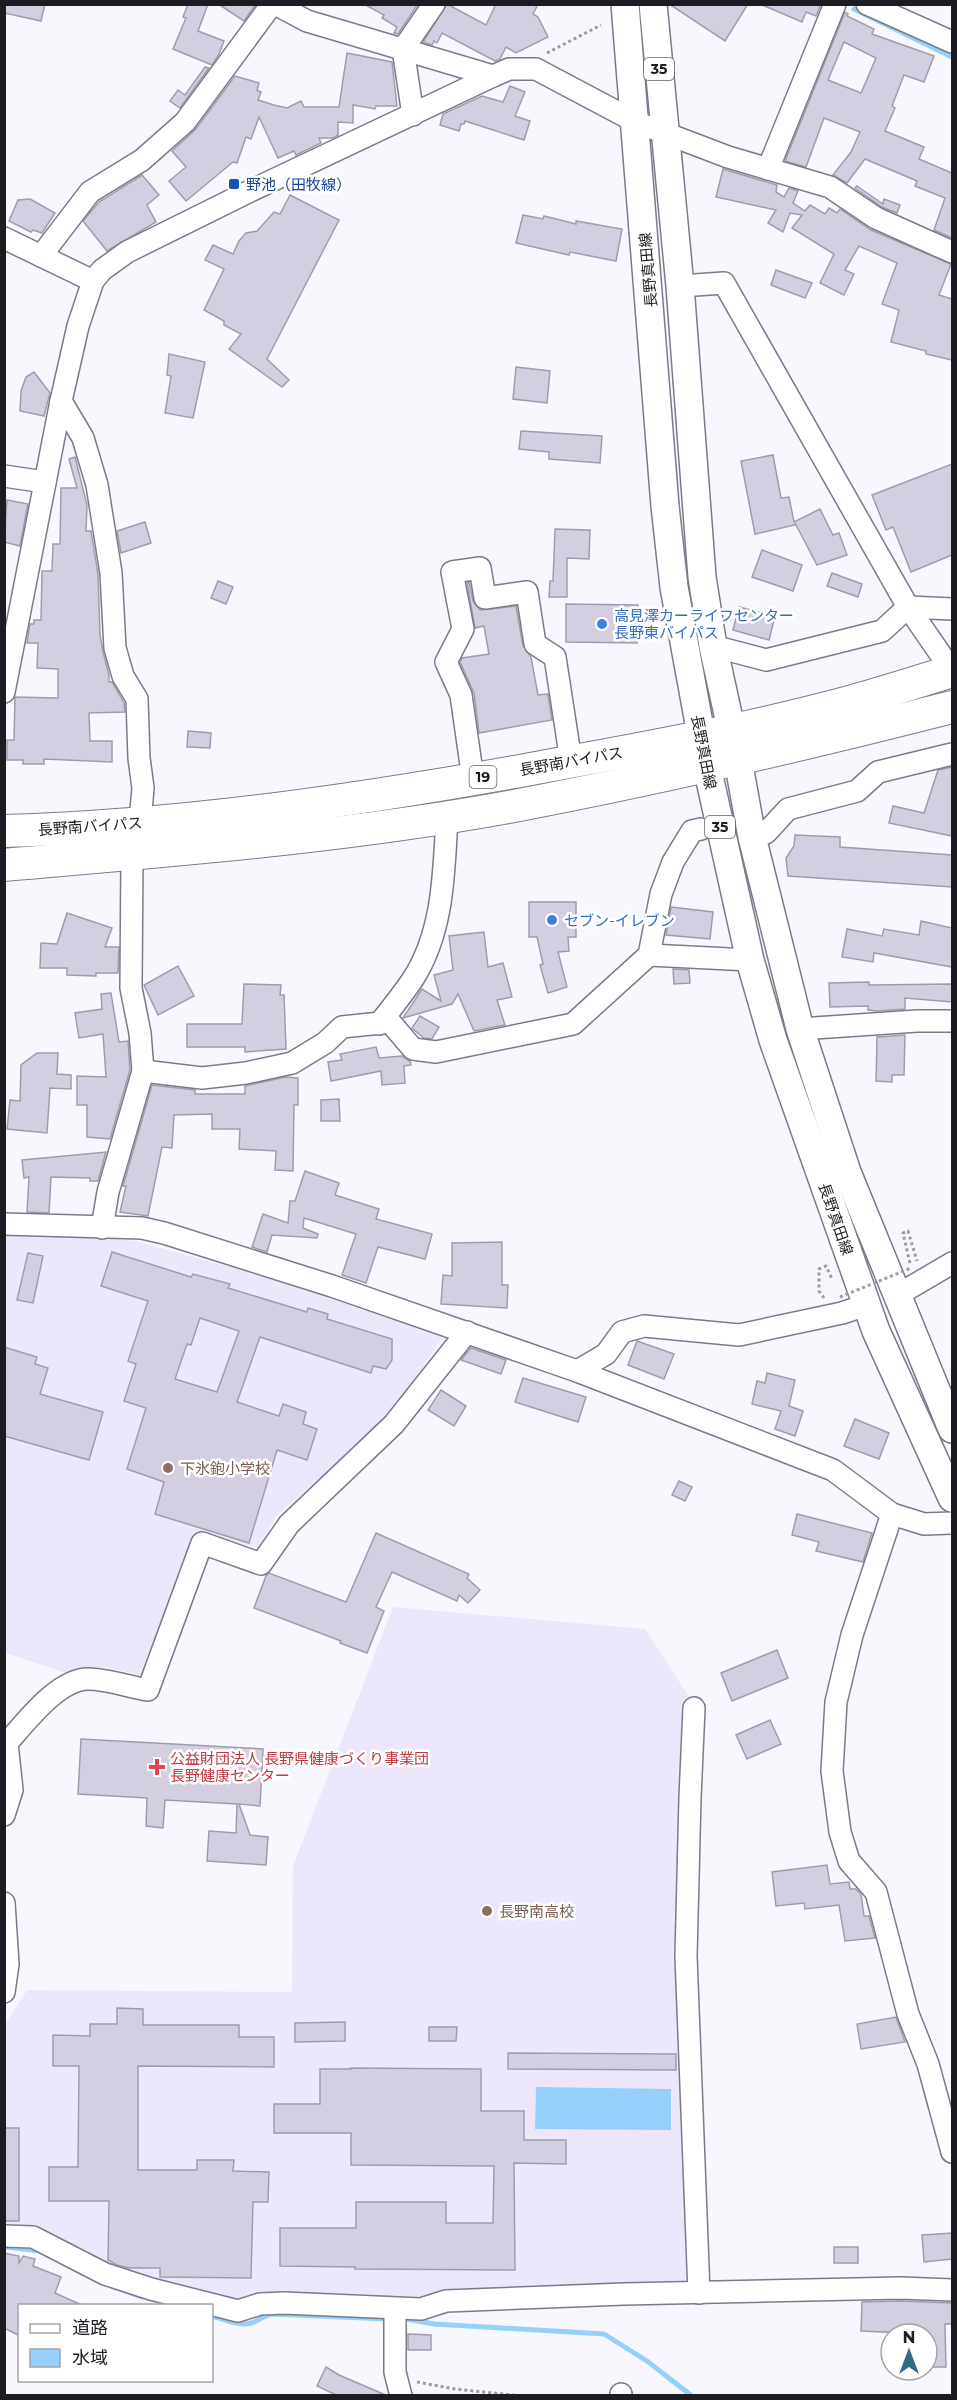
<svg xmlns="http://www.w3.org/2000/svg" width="957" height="2400" viewBox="0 0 957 2400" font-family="Montserrat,'Noto Sans JP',sans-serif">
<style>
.built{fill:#ede7fc}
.water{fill:#96d1fe}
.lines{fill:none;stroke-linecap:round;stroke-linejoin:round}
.stream{stroke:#96d1fe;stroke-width:5}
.building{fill:#d3cee0;stroke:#a19cad;stroke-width:1.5;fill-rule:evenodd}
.minor-casing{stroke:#7e798a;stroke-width:24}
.major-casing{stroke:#7e798a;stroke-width:30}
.highway-casing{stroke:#7e798a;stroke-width:34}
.path{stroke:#9e9ca3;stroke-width:3;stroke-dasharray:3 3;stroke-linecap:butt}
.minor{stroke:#fff;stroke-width:21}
.major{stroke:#fff;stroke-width:27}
.highway{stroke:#fff;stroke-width:32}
.path-bridge{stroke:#9e9ca3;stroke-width:3;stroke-dasharray:3 3;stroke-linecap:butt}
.transit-dot{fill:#1a4fb4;stroke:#fff;stroke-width:2}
.shop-dot{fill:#3f7fe0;stroke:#fff;stroke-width:2}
.education-dot{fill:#8d6e63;stroke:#fff;stroke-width:2}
.health-dot{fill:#e0444e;stroke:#fff;stroke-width:2}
.labels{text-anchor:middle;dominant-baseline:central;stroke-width:5;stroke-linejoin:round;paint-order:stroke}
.shield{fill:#fff;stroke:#616064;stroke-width:1.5}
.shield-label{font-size:14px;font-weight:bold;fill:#1d1c22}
.transit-label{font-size:15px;fill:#164399;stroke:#fff;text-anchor:start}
.street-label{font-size:15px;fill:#1d1c22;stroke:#fff}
.shop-label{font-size:15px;fill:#366cbe;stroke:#fff;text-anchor:start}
.education-label{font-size:15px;fill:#785e54;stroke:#fff;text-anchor:start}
.health-label{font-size:15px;fill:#be3a42;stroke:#fff;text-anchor:start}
</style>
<rect width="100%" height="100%" fill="#f9f7fe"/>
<g class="built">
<path d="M5 1228 135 1241 267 1277 445 1334 387 1420 276 1516 258 1548 196 1533 140 1675 106 1667 66 1673 5 1653Z"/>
<path d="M393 1607 645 1629 688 1695 681 1857 692 2282 408 2301 311 2293 242 2301 196 2296 5 2227 4 2027 27 1990 292 1992 293 1866Z"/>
</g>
<path class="water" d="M536 2087 671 2089V2130L535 2129Z"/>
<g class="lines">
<g class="stream">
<path d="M854 9 952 57"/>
<path d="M6 2247 41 2251"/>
<path d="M114 2287 142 2297"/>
<path d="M212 2316C223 2319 242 2328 254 2322 261 2319 264 2316 271 2314L387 2319"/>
<path d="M406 2319 434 2324 604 2334 647 2361 692 2396"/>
</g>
</g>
<g class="building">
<path d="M4 4H45L41 21 4 13Z"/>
<path d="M188 4H208L198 31 224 41 219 54 212 65 173 49 186 18 183 17Z"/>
<path d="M218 4H256L244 21Z"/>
<path d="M364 4H418L398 34 394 33 397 27 382 18 384 15Z"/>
<path d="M447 4 486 25 496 4H538L533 14 538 17 548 37 516 53 506 47 500 59 495 61 442 33 437 43 434 41 432 45 423 42Z"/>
<path d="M669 4H748L725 41Z"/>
<path d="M760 4H821L816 16 806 12 802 22Z"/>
<path d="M845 12 848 14 847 16 874 29 872 34 934 56 924 82 904 75 892 106 895 108 885 131 924 147 919 159 952 173V238L934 230 945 198 915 186 917 181 865 159 847 183 833 175 851 152 860 132 824 118 806 167 785 161ZM844 42 876 58 861 93 828 80Z"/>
<path d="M347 53 392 62 397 106H376L375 109 353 105V123L338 122V135L333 138H319L321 143 296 155 294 151 278 158 259 117 251 139 246 137 237 163 233 162 186 201 169 181 186 167 172 151 195 130 235 76 259 83 257 90 261 92 258 100 274 105 287 108 301 101 304 107H339Z"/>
<path d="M205 67 209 68 180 108 170 101 178 90 185 95Z"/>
<path d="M510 86 525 92 515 116 530 121 524 140 465 121 464 124H461L459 131 440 125 443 114 482 96 503 102Z"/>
<path d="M723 169 777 185 776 192 784 197 789 188 798 191 793 203 805 211 810 205 825 214 829 208 837 213 840 209 871 230 951 264 939 295 952 299V360L926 354V351L891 342 899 310 882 304 897 263 859 246 845 270 854 274 844 295 820 283 834 254 792 228 802 215 790 213 783 232 768 223 776 210 716 197Z"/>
<path d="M142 175 159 195 147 205 156 222 107 251 83 221 99 202Z"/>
<path d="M857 186 883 204 884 199 900 205 897 213 882 207 855 188Z"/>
<path d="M290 195 339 220 267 359 289 380 282 387 229 349 241 334 224 325V321L204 310 224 269 205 260 213 245 233 254 239 241 246 233 257 231 274 212 280 214Z"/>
<path d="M30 199 55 213 42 233 33 230 31 232 9 221 18 200Z"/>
<path d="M523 215 543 219 544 216 576 224V221L622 229 616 261 570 252 569 255 516 243Z"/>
<path d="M776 270 812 283 805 298 771 285Z"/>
<path d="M169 354 205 362 193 418 165 413 171 376 167 375Z"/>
<path d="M516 367 550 371 547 403 513 399Z"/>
<path d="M34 372 50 393 44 416 20 411 21 391 26 377Z"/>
<path d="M521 431 602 436 600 463 549 459V452L519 449Z"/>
<path d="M773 455 781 498 789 497 794 522 820 509 833 535 839 533 847 555 817 565 795 523V525L755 534 741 461Z"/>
<path d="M75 457 87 505 86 531H91L98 574 100 635 103 652 109 675V682H112L124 703 125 712 89 713 90 741H112V762L44 759V764H23V760H7V740H14L15 697 58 698V669L37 668 38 643H27L30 624H34V620H41L42 571H52L53 544H60L61 488H77L69 459Z"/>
<path d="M952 464V555L911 572 893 527 886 530 872 495Z"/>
<path d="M7 500 28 504 20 546 4 542Z"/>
<path d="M145 522 151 543 121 553 117 531Z"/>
<path d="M555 529 590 530 589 559 567 558V597H549L550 581H553Z"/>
<path d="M762 550 802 565 793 591 752 577Z"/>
<path d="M832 573 862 584 858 597 827 586Z"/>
<path d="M218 581 233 587 226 604 211 598Z"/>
<path d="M469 582 473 601 480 610 516 606 523 646 531 657 538 695 548 694 552 720 479 733 474 693 460 662 462 658 489 654 484 626 475 628 467 583Z"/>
<path d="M566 604 638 605 637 643 566 642Z"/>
<path d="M739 607 775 616 769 640 733 630Z"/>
<path d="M188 731 211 733 210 748 187 747Z"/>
<path d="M952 767V836L889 823 893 806 924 813 938 770Z"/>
<path d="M795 835 840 837V847L952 855V887L788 876 786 858 794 846Z"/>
<path d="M529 902H576V937H568L569 951 558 952 567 987 548 993 540 965 543 964 537 937H529Z"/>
<path d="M671 907 713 912 710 939 666 935Z"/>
<path d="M67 913 112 928 105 947H119L118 973H96V976L67 975V968H40L41 943 57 944Z"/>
<path d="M921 921 952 928V967L874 953 873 962 842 957 847 929 882 936 884 929 919 935Z"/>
<path d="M484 932 488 967 503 963 512 997 497 1000 505 1025 474 1031 458 994 452 1004 403 1018 422 989 441 1001 434 975 453 970 449 936Z"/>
<path d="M178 966 194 996 158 1015 144 985Z"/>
<path d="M673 969 689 970 690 983 674 984Z"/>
<path d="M869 982V985L952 984V1002L905 998V1009L877 1011 868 1010V1006L830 1007 829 983Z"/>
<path d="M244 984 281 985 280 995H284L286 1049 245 1052V1047H187V1024H242Z"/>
<path d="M111 993 119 1042 128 1041 130 1070 110 1139 87 1137V1105H77V1076L106 1077 103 1034 79 1038 75 1013 102 1009 101 994Z"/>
<path d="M420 1016 439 1027 432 1039 424 1038 412 1028Z"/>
<path d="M905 1035 904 1075H892V1082L876 1081 877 1037Z"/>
<path d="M376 1047 379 1058 402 1056 410 1061 411 1065 404 1066 405 1083 382 1085 381 1071 331 1081 328 1062 342 1060 340 1054Z"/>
<path d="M37 1053H58L57 1074 71 1075V1089L50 1088 47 1133 7 1129 10 1100 20 1101 21 1065Z"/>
<path d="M285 1077 298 1078V1105H294L293 1171 275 1170 276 1151 239 1149 240 1129H212V1114L174 1115 172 1148 162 1147 148 1216 120 1212 126 1186H123L152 1085 195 1090V1094H245V1086Z"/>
<path d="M339 1099 340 1121H321V1100Z"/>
<path d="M106 1152 98 1181H90V1178L51 1177 49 1213 27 1212 29 1177 24 1178 22 1160Z"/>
<path d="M305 1171 339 1183 335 1195 379 1209 376 1219 432 1234 425 1259 378 1247 366 1283 342 1275 356 1234 304 1218 303 1228 318 1234 317 1238 272 1235 267 1252 252 1247 263 1214 288 1223 290 1201H295Z"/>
<path d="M502 1242V1285H508L507 1308 441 1304 443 1275 452 1276V1243Z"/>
<path d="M112 1252 191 1277 193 1274 230 1284 228 1288 307 1312 308 1308 328 1314 327 1319 392 1339V1360L386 1369 373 1366 371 1373 260 1337 237 1402 279 1416 283 1404 306 1412 303 1424 317 1429 307 1460 277 1450 249 1543 155 1514 164 1482 127 1469 146 1408 124 1401 136 1364 128 1361 148 1301 101 1286ZM200 1318 239 1331 217 1392 175 1379 187 1344 191 1345Z"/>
<path d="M28 1253 43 1256 33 1303 17 1300Z"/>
<path d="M637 1341 674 1354 664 1379 628 1365Z"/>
<path d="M4 1347 37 1357 35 1364 48 1368 40 1394 103 1412 89 1460 4 1436Z"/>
<path d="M471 1348 506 1360 501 1374 461 1360Z"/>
<path d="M767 1373 795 1380 789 1406 803 1411 795 1436 775 1429 781 1411 752 1404 757 1381 765 1383Z"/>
<path d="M523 1378 586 1397 578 1422 515 1402Z"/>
<path d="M441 1390 466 1406 454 1426 428 1410Z"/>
<path d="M855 1419 889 1433 879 1459 844 1446Z"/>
<path d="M679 1481 692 1487 685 1501 672 1495Z"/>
<path d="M797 1514 872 1533 863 1562 816 1551 819 1542 792 1535Z"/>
<path d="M376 1533 469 1574 467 1578 480 1590 468 1603 459 1595 457 1601 392 1572 376 1607 384 1611 367 1653 340 1643 341 1641 254 1608 266 1576 269 1573 346 1602Z"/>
<path d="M777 1650 788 1678 732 1701 721 1673Z"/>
<path d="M770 1720 781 1744 747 1759 736 1735Z"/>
<path d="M81 1739 263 1749 260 1806 239 1804 250 1835 268 1837 266 1865 207 1861 209 1831 236 1833 237 1804 165 1800 163 1828 146 1826 147 1798 78 1794Z"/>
<path d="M827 1865 830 1884 849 1882 850 1889H856L861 1894 864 1916H869L875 1938 845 1941 839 1905 805 1909 804 1903 776 1906 772 1872Z"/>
<path d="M117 2008 143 2009V2025H239V2037H274V2067L138 2066V2170H197V2160H234L233 2171 269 2172 268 2202H253L251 2278 160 2277V2268H129L117 2265 108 2260 109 2201H49V2167H78L79 2066H53V2035L90 2036V2024H117Z"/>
<path d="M896 2017 905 2042 861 2049 857 2024Z"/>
<path d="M345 2022V2041L295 2042V2023Z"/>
<path d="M429 2027H457L456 2041H429Z"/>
<path d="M508 2053 676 2054V2070L508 2069Z"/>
<path d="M351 2068 481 2069V2111H524V2140H566V2164L514 2163 515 2270 355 2269V2267L280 2266V2228H356V2202H446V2223H493L494 2166 351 2165V2133H274V2104H320V2069H351Z"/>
<rect x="4" y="2128" width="15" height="93"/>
<path d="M952 2233V2259L924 2262 922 2235Z"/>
<rect x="834" y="2247" width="24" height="16"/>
<path d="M4 2253 19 2256V2263L23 2256 35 2259 33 2266 61 2277 55 2293 84 2306H20V2336L4 2328Z"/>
<path d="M901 2301 952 2303V2324H945L946 2367H927V2334L861 2331 862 2302Z"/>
<path d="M408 2334 431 2335V2350H408Z"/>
<path d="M326 2367 339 2375 388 2396H338L317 2386Z"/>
</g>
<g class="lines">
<g class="minor-casing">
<g id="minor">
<path d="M275 4 307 21 493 76"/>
<path d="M867 4 952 42"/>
<path d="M413 115 403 49 434 4"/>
<path d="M768 169 835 4"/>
<path d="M4 238 93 281"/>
<path d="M41 256 90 192 142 160 185 122 272 4"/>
<path d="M680 286 724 283 908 607 952 671"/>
<path d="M61 401 83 438 97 485 111 573 115 648 123 676 137 699 139 758 143 788 140 822"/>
<path d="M4 476 45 482"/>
<path d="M713 646 766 660 882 631 908 607 952 609"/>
<path d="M4 692 61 401 78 326 93 281 102 270 127 252 248 192 493 76 509 69H536L636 122 728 157 830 187 876 218 952 252"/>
<path d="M473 779 461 695 446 662 463 629 452 572 480 568 485 598 527 592 535 644 555 657 571 761"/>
<path d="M752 837 766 833 788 809 857 791 878 772 952 754"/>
<path d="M649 955 750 960"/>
<path d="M379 1024C391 1009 403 994 413 979 444 931 444 870 447 816"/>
<path d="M800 1029 917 1021H952"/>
<path d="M143 1071 202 1078 246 1073 292 1063 325 1043 342 1027 390 1022 413 1049 436 1052 573 1024 649 955 661 894 673 862 692 831 701 829"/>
<path d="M4 1224 142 1228 164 1233 332 1286 577 1371 833 1470 892 1514 924 1524 952 1523"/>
<path d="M102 1228 108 1192 143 1071 140 1033 131 988 132 855"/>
<path d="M896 1296 952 1263"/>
<path d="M577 1371 606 1354 622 1332 644 1326 739 1335 842 1313 866 1305"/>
<path d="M892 1514 852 1635 836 1702 832 1771 840 1832 849 1861 876 1892 908 2014 928 2064 952 2152"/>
<path d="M694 1708 690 1798 686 1956 699 2293"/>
<path d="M4 1815 12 1790 7 1743C26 1722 58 1679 88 1679 107 1679 129 1687 148 1690L202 1543 261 1564 289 1524 394 1424 467 1332"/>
<path d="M4 1903 8 1964 4 1992"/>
<path d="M4 2236 33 2237 105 2274 151 2289 238 2311 260 2304 284 2303 421 2309 446 2301 624 2294 901 2288 952 2290"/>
<path d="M395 2309V2372L401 2396"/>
<path d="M621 2396V2394"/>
</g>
</g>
<g class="major-casing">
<g id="major">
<path d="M625 4 665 506 674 587 707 767 750 960 773 1040 876 1331 952 1498"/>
<path d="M653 4 680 286 702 577 713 646 738 760 752 837 800 1029 847 1172 952 1429"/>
</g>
</g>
<g class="highway-casing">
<g id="highway">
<path d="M4 831C176 826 346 802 514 772 625 752 737 732 846 703 882 693 917 682 952 671"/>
<path d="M4 865C174 850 346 837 514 806 661 778 807 744 952 707"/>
</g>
</g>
<g class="path">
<path d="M547 53 601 25"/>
<path d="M910 1263 903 1233 908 1231 917 1261"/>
<path d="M824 1298 819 1291V1269L826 1266 832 1279"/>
<path d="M417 2382 455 2389 522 2396"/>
</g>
<use href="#minor" class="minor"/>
<use href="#major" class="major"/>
<use href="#highway" class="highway"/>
<path class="path-bridge" d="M840 1297 911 1268"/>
</g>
<rect class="transit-dot" x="228" y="178" width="12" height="12" rx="3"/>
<g class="shop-dot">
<circle cx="602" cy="624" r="6"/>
<circle cx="552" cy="920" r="6"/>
</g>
<g class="education-dot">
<circle cx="168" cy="1468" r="6"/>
<circle cx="487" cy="1911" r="6"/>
</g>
<path class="health-dot" d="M154 1758h6v6h6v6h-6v6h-6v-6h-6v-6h6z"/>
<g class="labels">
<g class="shield">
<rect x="644" y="58" width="30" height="22" rx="4.5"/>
<rect x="469.5" y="766" width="27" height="22" rx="4.5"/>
<rect x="705" y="816" width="30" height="22" rx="4.5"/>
</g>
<g class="shield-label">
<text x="659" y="69">35</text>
<text x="483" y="777">19</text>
<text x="720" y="827">35</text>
</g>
<g class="transit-label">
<text x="246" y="184">野池（田牧線）</text>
</g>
<g class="street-label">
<text transform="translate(648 270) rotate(-95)">長野真田線</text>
<text transform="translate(704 752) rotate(79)">長野真田線</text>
<text transform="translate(571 761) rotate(-10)">長野南バイパス</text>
<text transform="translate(90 826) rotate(-4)">長野南バイパス</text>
<text transform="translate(836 1219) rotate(71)">長野真田線</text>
</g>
<g class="shop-label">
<text x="614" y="615">高見澤カーライフセンター<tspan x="614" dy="17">長野東バイパス</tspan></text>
<text x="564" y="920">セブン-イレブン</text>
</g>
<g class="education-label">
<text x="180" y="1468">下氷鉋小学校</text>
<text x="499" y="1911">長野南高校</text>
</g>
<g class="health-label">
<text x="170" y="1758">公益財団法人 長野県健康づくり事業団<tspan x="170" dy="17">長野健康センター</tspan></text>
</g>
</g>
<rect width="957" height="2400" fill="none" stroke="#1d1c22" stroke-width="12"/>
<rect x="18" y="2304" width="195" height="78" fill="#ffffff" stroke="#a5a4a7" stroke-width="1.5"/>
<rect x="30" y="2324" width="30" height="9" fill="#ffffff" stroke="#a5a4a7" stroke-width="1.5"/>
<text x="72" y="2334" font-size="18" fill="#1d1c22">道路</text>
<rect x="30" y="2349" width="30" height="18" fill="#96d1fe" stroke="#a5a4a7" stroke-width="1.5"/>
<text x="72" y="2364" font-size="18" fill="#1d1c22">水域</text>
<g transform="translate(909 2352)"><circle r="28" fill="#ffffff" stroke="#a5a4a7" stroke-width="1.5"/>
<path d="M0-4.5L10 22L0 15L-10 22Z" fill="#306d83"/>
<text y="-9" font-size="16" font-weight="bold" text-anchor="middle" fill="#1d1c22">N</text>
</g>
</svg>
